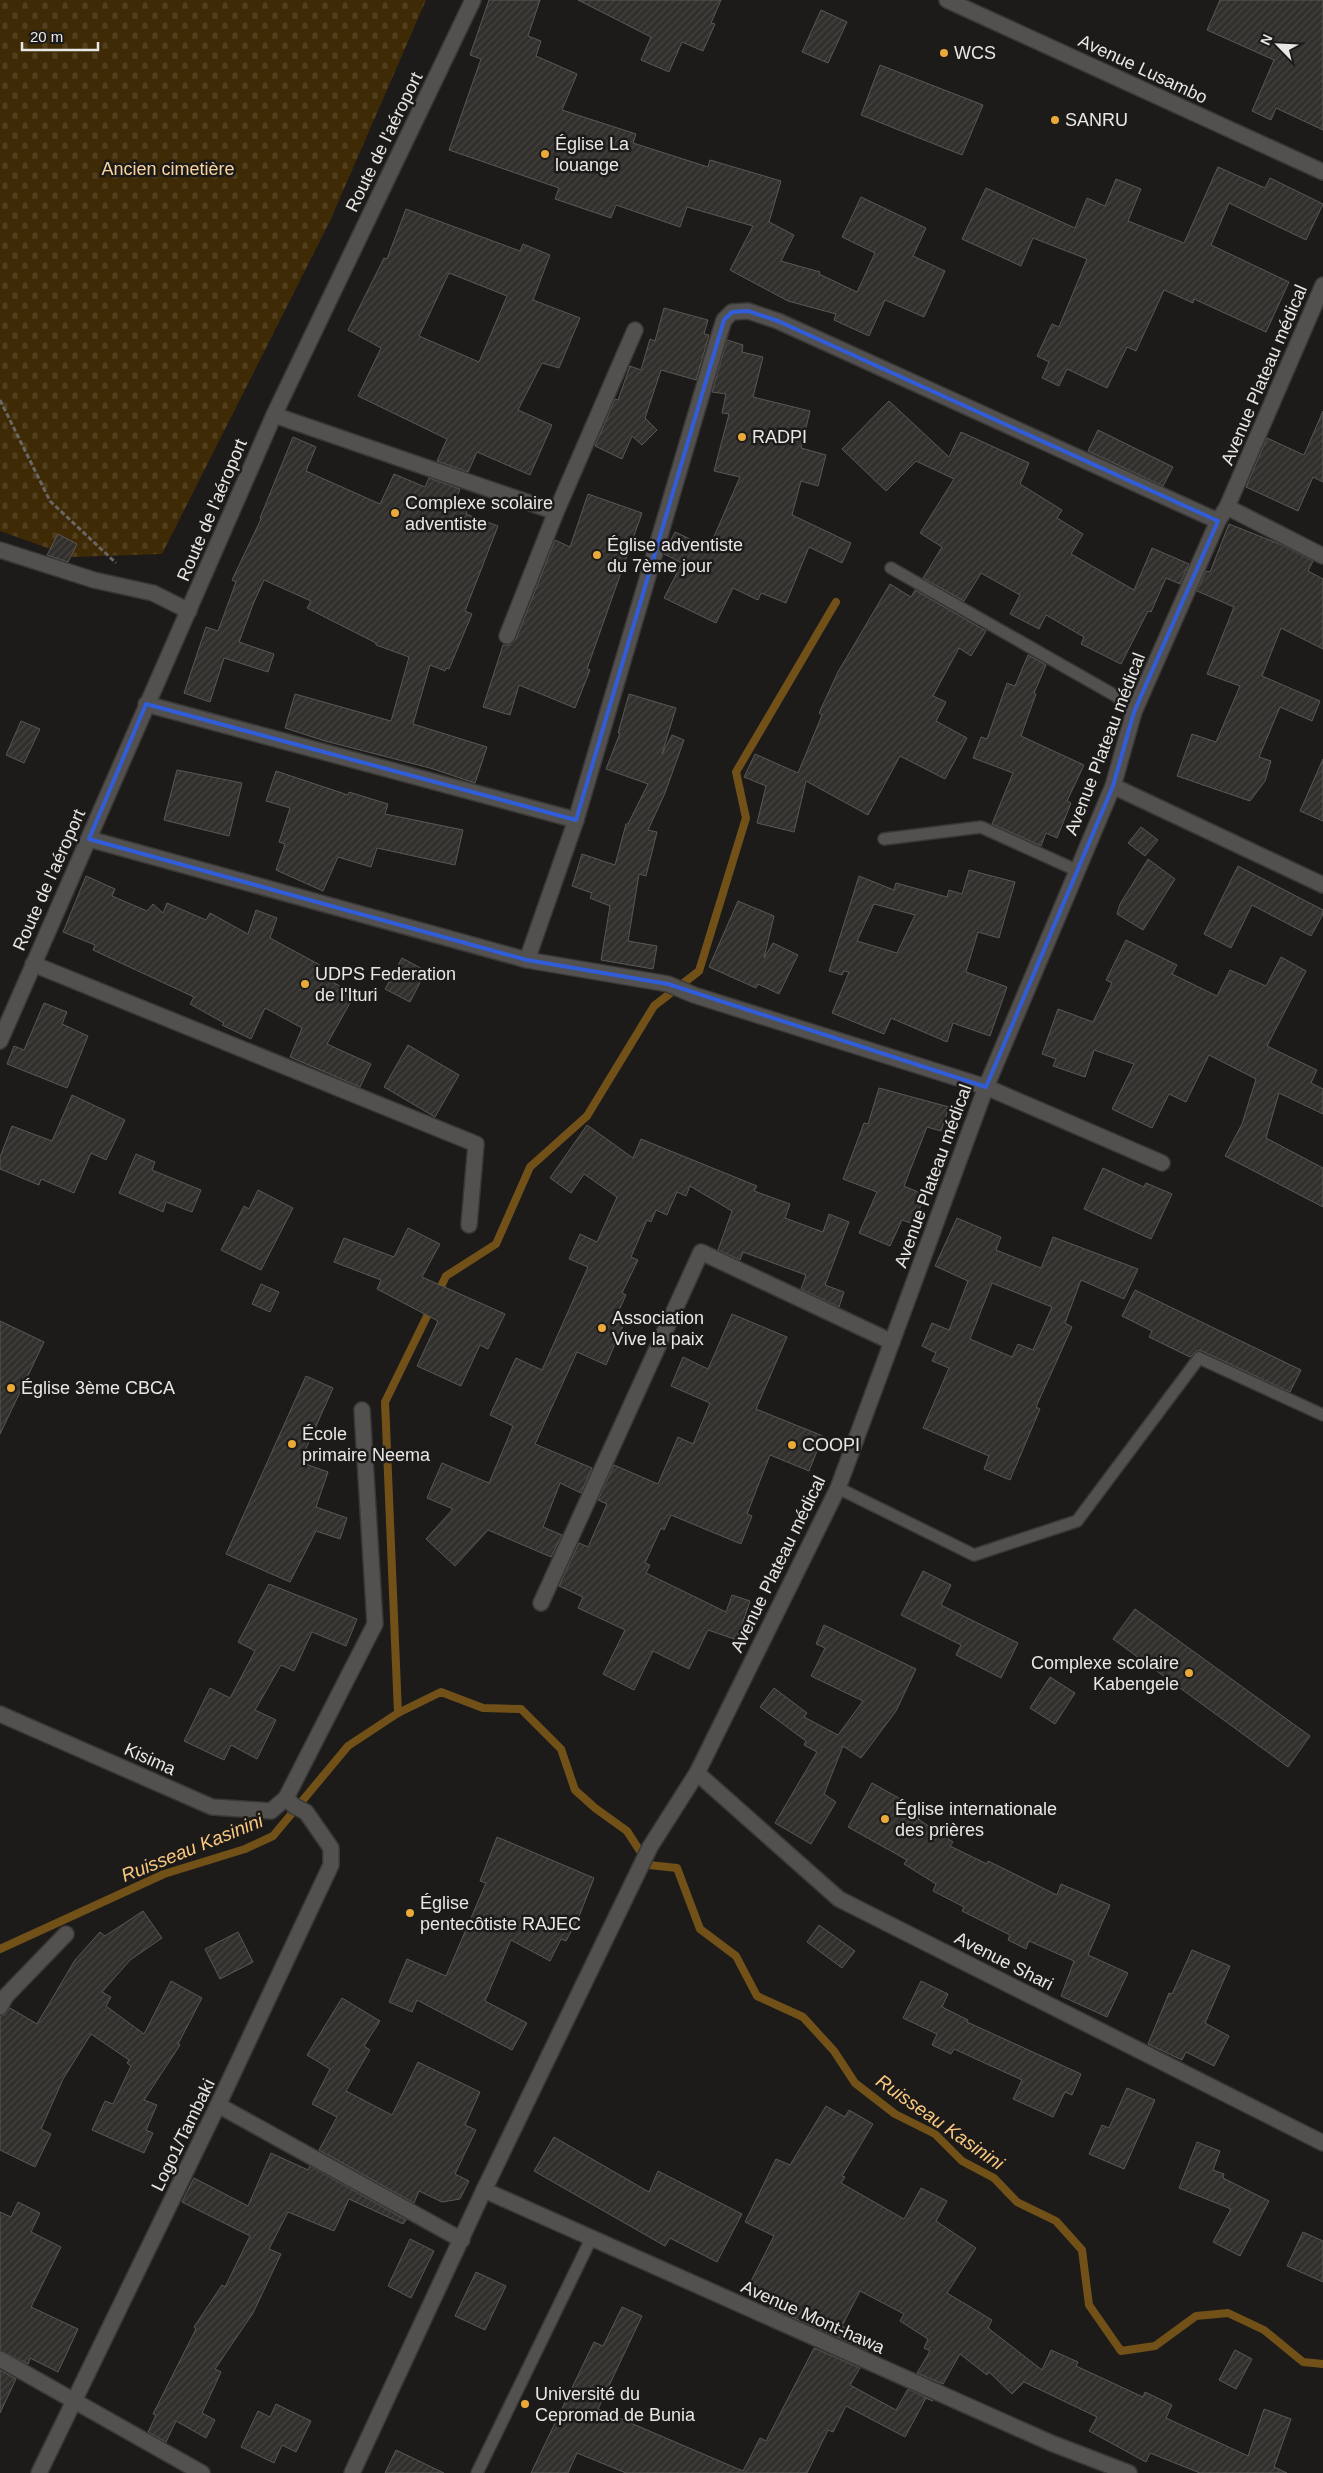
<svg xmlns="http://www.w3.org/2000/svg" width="1323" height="2473" viewBox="0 0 1323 2473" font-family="Arial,sans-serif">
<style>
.cemetery{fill:url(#cemetery-stones)}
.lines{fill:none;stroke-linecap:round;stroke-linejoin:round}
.stream{stroke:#725119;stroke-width:8}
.building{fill:url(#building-hatch);stroke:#5a5855;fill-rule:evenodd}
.service-casing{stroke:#393836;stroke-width:14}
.minor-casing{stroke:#393836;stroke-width:18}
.tertiary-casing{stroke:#393836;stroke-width:18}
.path{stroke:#696765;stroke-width:3;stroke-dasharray:5 2.5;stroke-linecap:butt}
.service{stroke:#525150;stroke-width:11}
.minor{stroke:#525150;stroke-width:15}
.tertiary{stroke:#525150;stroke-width:15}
.marked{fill:none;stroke:#315dd9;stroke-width:4;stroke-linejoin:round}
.poi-dot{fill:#eba939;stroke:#1d1b19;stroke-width:2}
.labels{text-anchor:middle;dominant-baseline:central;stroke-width:5;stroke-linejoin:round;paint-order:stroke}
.poi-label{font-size:18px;fill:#e8e7e5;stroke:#1d1b19;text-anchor:start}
.street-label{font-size:18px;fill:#e8e7e5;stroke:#1d1b19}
.park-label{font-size:18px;fill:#f8d39d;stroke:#1d1b19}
.water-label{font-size:19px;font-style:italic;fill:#f9c77e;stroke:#1d1b19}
</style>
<defs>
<pattern id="cemetery-stones" width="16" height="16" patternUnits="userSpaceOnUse" patternTransform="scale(1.25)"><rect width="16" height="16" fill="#3f2a06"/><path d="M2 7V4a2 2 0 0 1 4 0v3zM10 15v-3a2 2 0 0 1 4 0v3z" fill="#523f1e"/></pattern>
<pattern id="building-hatch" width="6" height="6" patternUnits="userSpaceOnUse" patternTransform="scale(1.25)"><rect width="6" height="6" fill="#32302d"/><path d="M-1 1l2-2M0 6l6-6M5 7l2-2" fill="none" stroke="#464441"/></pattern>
</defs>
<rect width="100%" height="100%" fill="#1d1b19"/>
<path class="cemetery" d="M0 0H426L330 221 162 554 73 557 0 531Z"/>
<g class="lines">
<g class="stream">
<path d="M437 1295 446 1276 496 1244 530 1167 587 1116 654 1006 699 971 746 818 736 772 836 602"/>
<path d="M398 1713 385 1402 431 1308"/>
<path d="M0 1949 164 1874 245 1849 273 1836 348 1746 398 1713 441 1692 483 1708 521 1709 561 1749 575 1790 595 1808 627 1831 649 1865 677 1868 700 1929 736 1956 757 1996 803 2017 834 2051 855 2083 895 2114 935 2134 962 2161 994 2178 1017 2202 1056 2221 1082 2250 1089 2305 1121 2351 1155 2346 1196 2316 1228 2313 1264 2330 1303 2362 1323 2364"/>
</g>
</g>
<g class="building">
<path d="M489 0H540L528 36 541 41 536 56 577 74 562 110 636 134 633 143 708 167 710 160 781 181 769 222 794 235 781 261 820 272 819 274 857 292 875 253 842 237 861 197 926 228 913 256 945 271 924 317 885 300 869 336 834 320 836 314 788 301 730 270 753 226 687 207 680 227 616 205 611 218 555 199 559 188 449 150 481 59 470 55Z"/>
<path d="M578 0H721L711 23 715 24 703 51 682 42 669 72 641 60 651 37Z"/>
<path d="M1220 0H1323V130L1276 108 1271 120 1252 111 1274 60 1207 30Z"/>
<path d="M821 10 847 22 828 63 802 52Z"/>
<path d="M880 65 983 105 962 155 861 115Z"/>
<path d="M1218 167 1265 188 1270 178 1323 204 1306 240 1229 203 1211 245 1289 282 1266 332 1194 299 1193 303 1164 290 1136 351 1127 347 1107 388 1067 369 1059 386 1042 378 1049 362 1037 356 1052 324 1059 327 1087 259 1033 238 1021 266 962 239 986 188 1075 228 1087 198 1105 206 1116 179 1141 189 1128 221 1184 243Z"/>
<path d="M406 209 520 251 523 244 550 255 533 300 580 318 559 368 542 363 518 410 552 425 530 475 477 452 468 472 437 461 447 439 358 396 381 348 348 330 384 258 387 259ZM449 273 507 296 479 362 419 336Z"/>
<path d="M664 308 708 320 704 334 709 335 696 380 661 370 645 418 657 430 642 445 632 436 622 459 595 446 615 399 618 400 630 366 641 370 650 339 655 341Z"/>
<path d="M727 340 743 345 742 352 763 357 753 397 810 411 801 448 826 455 818 486 801 481 792 515 851 543 842 563 809 547 786 603 761 593 758 600 733 588 716 623 664 598 682 563 664 554 675 532 709 548 740 477 714 471 729 414 722 413 726 394 712 392Z"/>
<path d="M889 401 949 457 961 432 1029 463 1020 484 1062 510 1057 518 1083 534 1071 554 1134 590 1152 548 1189 564 1180 584 1166 578 1151 612 1148 611 1121 664 1081 644 1084 637 1046 615 1039 629 1010 614 1020 595 981 573 964 601 923 578 942 547 920 533 954 479 916 461 886 491 842 449Z"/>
<path d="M1323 411V482L1313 477 1298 511 1246 487 1267 438 1304 455Z"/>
<path d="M1098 430 1173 467 1163 486 1088 451Z"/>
<path d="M293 437 316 447 306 471 380 504 394 474 425 487 429 478 460 489 456 499 469 505 466 514 498 526 465 611 472 614 449 669 446 668 445 671 430 665 413 724 487 747 475 783 430 768 325 741 285 728 295 694 391 721 409 657 376 645V643L307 608 311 601 264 580 254 602 239 642 274 654 268 672 224 658 210 702 184 693 206 627 218 631 236 582 232 580 261 519 260 518Z"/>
<path d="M588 494 642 513 587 669 590 670 575 708 519 685 510 715 483 707 503 645H509L516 639 555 540 570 547Z"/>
<path d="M1229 524 1282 545 1313 561 1308 571 1323 579V649L1281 628 1262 676 1320 701 1312 721 1280 707 1259 757 1271 761 1265 781 1250 801 1177 776 1192 734 1216 742 1240 686 1207 674 1234 607 1197 591 1206 571 1210 572Z"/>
<path d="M58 534 77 544 68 562 47 555Z"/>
<path d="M890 584 911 597 915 590 986 631 971 656 959 648 933 696 946 702 936 721 967 738 945 779 900 756 868 815 806 781 794 832 757 823 766 786 744 777 755 754 798 773 822 715 819 713 838 672Z"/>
<path d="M1028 655 1046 665 1034 693 1036 694 1021 736 1084 765 1067 801 1071 803 1057 838 1046 833 1041 846 992 824 1013 773 973 758 981 737 987 739 1007 683 1015 686Z"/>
<path d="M629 694 676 708 662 754 672 735 684 740 665 793 648 830 657 832 646 876 639 874 628 941 657 946 653 969 601 960 610 906 590 898 592 893 572 886 582 854 615 865 626 824H628L648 784 606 769 620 733H618Z"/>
<path d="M21 721 40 729 24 763 6 755Z"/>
<path d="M1323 759V821L1300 811Z"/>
<path d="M177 770 242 783 229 836 164 820Z"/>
<path d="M276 771 348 795 349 792 388 804 385 814 463 830 455 865 377 848 371 867 338 857 323 891 276 870 285 844 279 842 290 808 266 801Z"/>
<path d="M1141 827 1158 840 1145 856 1128 843Z"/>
<path d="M1148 859 1175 879 1143 930 1117 914 1120 904Z"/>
<path d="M1238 866 1323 910V914L1311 936 1252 905 1231 948 1204 934Z"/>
<path d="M969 870 1015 882 999 938 978 932 966 972 1007 987 990 1036 953 1023 947 1042 891 1018 884 1034 832 1013 849 972 844 971 842 975 829 971 859 876 894 890 896 883 947 897 949 890 962 894ZM874 904 915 915 897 953 857 941Z"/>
<path d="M86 876 115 889 112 896 147 911 153 904 163 913 167 903 206 920 210 913 248 934 256 910 277 918 270 938 320 965 315 973 355 994 327 1044 371 1064 360 1087 290 1057 302 1028 265 1008 251 1039 222 1025 224 1023 190 1004 194 997 93 950 95 945 63 932Z"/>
<path d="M738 901 774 916 764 958 773 943 798 955 779 994 758 984 756 988 709 967Z"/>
<path d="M1126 940 1177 965 1172 974 1217 996 1230 970 1266 986 1281 957 1306 971 1267 1046 1317 1070 1311 1083 1323 1089V1114L1279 1093 1266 1138 1323 1168V1207L1225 1156 1242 1124 1256 1079 1209 1055 1186 1102 1169 1094 1152 1128 1112 1109 1134 1064 1094 1050 1085 1077 1053 1066 1056 1059 1042 1054 1058 1009 1093 1022 1112 983 1106 980Z"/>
<path d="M402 958 426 971 410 1002 385 989Z"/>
<path d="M44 1003 67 1012 62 1024 88 1036 67 1088 7 1064 14 1046 24 1050Z"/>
<path d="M408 1045 459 1075 435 1117 384 1087Z"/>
<path d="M879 1088 949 1107 941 1131 927 1127 904 1186 925 1195 913 1224 902 1220 890 1246 859 1233 877 1192 843 1179 864 1123 868 1124Z"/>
<path d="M72 1095 125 1120 106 1160 91 1153 74 1193 41 1179 39 1185 0 1169V1157L12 1126 52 1141Z"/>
<path d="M587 1125 633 1158 641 1139 757 1186 754 1191 790 1204 785 1218 823 1232 829 1214 849 1222 825 1285 844 1292 839 1307 801 1289 806 1275 743 1252 740 1260 718 1250 732 1211 690 1186 686 1196 677 1192 667 1215 656 1210 651 1222 647 1220 631 1257 638 1260 622 1293 626 1295 615 1319 624 1323 606 1365 577 1352 535 1444 592 1468 581 1493 560 1483 543 1527 562 1535 551 1557 488 1530 455 1566 426 1539 453 1509 427 1498 442 1463 489 1483 513 1426 490 1415 516 1358 542 1370 588 1267 569 1259 580 1234 597 1242 617 1197 584 1174 571 1193 550 1178Z"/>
<path d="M136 1154 155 1162 152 1170 201 1190 192 1212 166 1202 163 1212 119 1193Z"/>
<path d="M1103 1168 1144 1187 1146 1183 1172 1194 1151 1239 1084 1209Z"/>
<path d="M258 1190 293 1208 261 1270 221 1250 244 1206 249 1209Z"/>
<path d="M957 1218 1001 1237 996 1250 1041 1268 1053 1237 1138 1269 1124 1299 1081 1280 1065 1323 1072 1327 1036 1407 1040 1409 1010 1480 984 1469 989 1456 923 1428 949 1368 932 1361 936 1353 922 1346 932 1323 949 1330 968 1281 935 1266ZM992 1283 1052 1307 1033 1350 1018 1344 1012 1357 970 1339Z"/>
<path d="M408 1228 440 1244 422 1277 505 1314 488 1349 480 1345 461 1386 417 1366 438 1321 377 1289 381 1280 334 1262 344 1238 394 1257Z"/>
<path d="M261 1284 279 1292 270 1312 252 1304Z"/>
<path d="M1135 1290 1301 1370 1290 1392 1202 1351H1196L1190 1357 1149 1337 1152 1331 1122 1316Z"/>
<path d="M732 1314 787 1337 756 1409 823 1436 809 1471 770 1455 747 1514 752 1516 741 1544 671 1515 664 1530 661 1528 645 1563 650 1565 646 1573 726 1612 732 1595 750 1601 737 1640 708 1630 689 1669 653 1651 634 1690 603 1674 625 1630 578 1608 583 1597 559 1586 579 1543 588 1547 607 1504 598 1500 614 1465 658 1484 678 1437 693 1444 710 1403 671 1386 683 1357 708 1369Z"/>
<path d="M0 1321 44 1342 0 1434Z"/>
<path d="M306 1376 333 1388 300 1462 328 1472 316 1507 347 1518 340 1539 316 1531 290 1582 226 1554Z"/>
<path d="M923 1571 951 1585 941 1605 1018 1643 1001 1678 956 1655 961 1645 901 1615Z"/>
<path d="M269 1584 357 1619 346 1646 312 1632 294 1671 281 1665 255 1710 276 1720 257 1759 231 1745 224 1760 184 1741 210 1688 230 1698 255 1651 238 1642Z"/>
<path d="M1135 1609 1310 1736 1288 1767 1113 1639Z"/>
<path d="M824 1625 916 1669 896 1711 861 1758 843 1746 824 1794 836 1802 811 1844 775 1823 817 1752 804 1745 806 1741 760 1707 774 1688 807 1713 804 1717 838 1735 863 1701 811 1676 825 1648 816 1644Z"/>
<path d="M1050 1677 1075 1693 1055 1724 1030 1708Z"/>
<path d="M872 1783 922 1811 918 1819 953 1842 950 1846 987 1864 988 1861 1057 1895 1061 1884 1110 1905 1088 1955 1128 1973 1107 2017 1061 1996 1074 1961 1029 1941 1026 1949 1008 1940 1010 1935 962 1911 964 1907 933 1891 936 1884 904 1864 907 1860 848 1827Z"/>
<path d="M497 1837 594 1878 578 1919 566 1941 561 1939 550 1961 511 1940 485 2001 527 2023 512 2050 417 2000 412 2012 389 2002 407 1959 446 1976 486 1883 480 1881Z"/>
<path d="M143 1911 162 1938 130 1960 102 1992 111 1997 106 2006 144 2034 171 1981 202 1998 178 2044 180 2045 144 2100 157 2105 146 2130 153 2133 144 2153 92 2130 105 2101 113 2104 131 2066 127 2063 129 2060 91 2034 63 2079 41 2129 51 2134 35 2167 0 2150V2016L5 2015 10 2008 37 2024 75 1960 100 1932 105 1936Z"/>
<path d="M819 1925 855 1951 842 1968 807 1942Z"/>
<path d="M238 1932 253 1962 220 1979 205 1949Z"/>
<path d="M1192 1950 1230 1966 1205 2023 1229 2036 1214 2066 1186 2052 1182 2060 1148 2044 1169 1993 1172 1994Z"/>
<path d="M921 1981 948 1994 942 2007 968 2020 967 2022 1081 2074 1072 2095 1065 2092 1053 2117 1013 2099 1022 2080 954 2049 951 2054 932 2045 937 2034 903 2018Z"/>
<path d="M342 1998 380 2021 364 2046 370 2050 346 2091 392 2115 418 2062 480 2092 465 2125 476 2130 455 2174 469 2181 460 2199 442 2202 419 2191 414 2203 319 2150 337 2117 312 2104 330 2069 307 2055Z"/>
<path d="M1127 2088 1155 2100 1124 2169 1089 2154 1102 2125 1109 2128Z"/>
<path d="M826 2106 845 2117 849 2110 873 2124 842 2176 845 2177 841 2183 904 2219 921 2188 947 2201 936 2221 976 2248 947 2293 992 2320 988 2328 1042 2370 1051 2350 1078 2362 1076 2366 1143 2397 1145 2392 1172 2405 1166 2418 1248 2456 1264 2409 1291 2419 1274 2467 1287 2473H1200L1150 2453 1146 2462 1089 2431 1097 2417 1024 2382 1012 2394 989 2372 987 2375 960 2354 943 2384 917 2373 930 2351 924 2348 928 2339 900 2321 904 2314 860 2291 842 2326 873 2343 869 2351 769 2307 773 2301 747 2289 774 2236 745 2222 776 2159 790 2165Z"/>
<path d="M554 2137 649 2192 658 2171 742 2214 717 2262 670 2238 665 2246 534 2171Z"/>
<path d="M1197 2142 1220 2151 1213 2170 1224 2174 1223 2178 1269 2201 1240 2256 1213 2242 1231 2209 1179 2188Z"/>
<path d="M271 2153 308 2170 310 2166 406 2220 403 2224 349 2199 334 2231 288 2212 269 2249 281 2254 253 2313 215 2369 221 2372 202 2413 215 2420 206 2438 176 2421 166 2442 148 2432 156 2415 153 2414 196 2329 194 2327 222 2285 225 2287 250 2236 182 2202 194 2178 248 2206Z"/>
<path d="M18 2202 40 2213 31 2232 61 2247 31 2307 78 2329 58 2372 30 2358 28 2364 0 2350V2212L11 2217Z"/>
<path d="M1303 2232 1323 2241V2282L1287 2266Z"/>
<path d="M410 2239 434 2251 411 2298 388 2286Z"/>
<path d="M476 2272 506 2286 485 2330 455 2316Z"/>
<path d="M622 2307 642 2316 598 2409 743 2471 760 2438 766 2441 814 2348 860 2368 850 2385 896 2410 908 2389 933 2401 926 2398 905 2437 846 2406 833 2432 828 2430 807 2473H626L577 2453 568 2473H531L594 2342 603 2346Z"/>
<path d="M1235 2350 1252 2359 1236 2389 1219 2380Z"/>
<path d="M0 2370 16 2379 0 2413Z"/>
<path d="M276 2404 311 2421 296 2452 282 2445 274 2463 241 2447 258 2411 270 2417Z"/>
<path d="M396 2450 444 2473H385Z"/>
</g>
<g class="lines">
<g class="service-casing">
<g id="service">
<path d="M891 568 1116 696 1134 712"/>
<path d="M884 839 981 827 1076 870"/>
<path d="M838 1488 974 1555 1077 1521 1199 1358 1323 1415"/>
<path d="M477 2473 591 2239"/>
</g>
</g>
<g class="minor-casing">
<g id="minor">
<path d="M947 0 1323 172"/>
<path d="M274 415 556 512 635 330"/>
<path d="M1227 507 1323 556"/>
<path d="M0 550 94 580 153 593 189 611"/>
<path d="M507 636 556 512"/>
<path d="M146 704 576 820"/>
<path d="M1113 786 1323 885"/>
<path d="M89 839 527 960 668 984 694 995 986 1087 1162 1163"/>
<path d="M527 960 576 820 718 339 724 320 732 312 748 311 778 321 1218 521"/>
<path d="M33 964 476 1144 469 1225"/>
<path d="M541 1603 701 1252 892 1342"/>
<path d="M0 1714 212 1807 271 1811 286 1798 375 1624 362 1410"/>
<path d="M697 1773 839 1899 1323 2143"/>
<path d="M0 2007 6 1996 66 1934"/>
<path d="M218 2105 462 2240"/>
<path d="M484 2190 1051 2443 1129 2473"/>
<path d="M0 2359 202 2473"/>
<path d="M39 2473 218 2105 331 1865V1848L306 1812 294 1806 286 1798"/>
<path d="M352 2473 484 2190 650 1847 697 1773 838 1488 986 1087 1113 786 1134 712 1218 521 1227 507 1323 285"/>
</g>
</g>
<g class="tertiary-casing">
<path id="tertiary" d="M0 1041 274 415 473 0"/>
</g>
<path class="path" d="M0 400 50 501 116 563"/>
<use href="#service" class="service"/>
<use href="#minor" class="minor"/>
<use href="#tertiary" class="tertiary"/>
</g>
<path class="marked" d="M748 311 778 321 1218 521 1134 712 1113 786 986 1087 668 984 527 960 89 839 146 704 576 820 724 320 732 312Z"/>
<g class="poi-dot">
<circle cx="944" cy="53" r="5"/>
<circle cx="1055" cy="120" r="5"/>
<circle cx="545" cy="154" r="5"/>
<circle cx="742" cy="437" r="5"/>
<circle cx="395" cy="513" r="5"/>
<circle cx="597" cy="555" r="5"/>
<circle cx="305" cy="984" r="5"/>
<circle cx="602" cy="1328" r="5"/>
<circle cx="11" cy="1388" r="5"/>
<circle cx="292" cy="1444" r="5"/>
<circle cx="792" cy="1445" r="5"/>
<circle cx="1189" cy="1673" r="5"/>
<circle cx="885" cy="1819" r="5"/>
<circle cx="410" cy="1913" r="5"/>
<circle cx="525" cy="2404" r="5"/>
</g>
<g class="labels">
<g class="poi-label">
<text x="954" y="53">WCS</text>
<text x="1065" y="120">SANRU</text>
<text x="555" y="144">Église La<tspan x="555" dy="21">louange</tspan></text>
<text x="752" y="437">RADPI</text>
<text x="405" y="503">Complexe scolaire<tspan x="405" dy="21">adventiste</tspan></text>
<text x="607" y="545">Église adventiste<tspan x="607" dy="21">du 7ème jour</tspan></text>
<text x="315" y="974">UDPS Federation<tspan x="315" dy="21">de l'Ituri</tspan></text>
<text x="612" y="1318">Association<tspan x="612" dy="21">Vive la paix</tspan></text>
<text x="21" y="1388">Église 3ème CBCA</text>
<text x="302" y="1434">École<tspan x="302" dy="21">primaire Neema</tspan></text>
<text x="802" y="1445">COOPI</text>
<text x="1179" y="1663" text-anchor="end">Complexe scolaire<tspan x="1179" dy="21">Kabengele</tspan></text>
<text x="895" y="1809">Église internationale<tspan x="895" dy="21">des prières</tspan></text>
<text x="420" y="1903">Église<tspan x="420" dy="21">pentecôtiste RAJEC</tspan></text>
<text x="535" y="2394">Université du<tspan x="535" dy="21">Cepromad de Bunia</tspan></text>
</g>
<g class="street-label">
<text transform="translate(1143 69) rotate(25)">Avenue Lusambo</text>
<text transform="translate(384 142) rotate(-64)">Route de l'aéroport</text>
<text transform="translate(1264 375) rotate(-67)">Avenue Plateau médical</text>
<text transform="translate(212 510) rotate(-67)">Route de l'aéroport</text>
<text transform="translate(1105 744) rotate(-69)">Avenue Plateau médical</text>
<text transform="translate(49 880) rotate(-66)">Route de l'aéroport</text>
<text transform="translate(933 1176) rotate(-70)">Avenue Plateau médical</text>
<text transform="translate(778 1564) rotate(-64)">Avenue Plateau médical</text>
<text transform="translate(150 1759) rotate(24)">Kisima</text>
<text transform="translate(1004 1961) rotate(27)">Avenue Shari</text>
<text transform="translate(183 2135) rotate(-64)">Logo1/Tambaki</text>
<text transform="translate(813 2317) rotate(24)">Avenue Mont-hawa</text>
</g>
<g class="park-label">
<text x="168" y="169">Ancien cimetière</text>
</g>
<g class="water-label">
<text transform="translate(192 1848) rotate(-22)">Ruisseau Kasinini</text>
<text transform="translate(940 2122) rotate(35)">Ruisseau Kasinini</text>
</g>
</g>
<g transform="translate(1278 45) rotate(294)" stroke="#1d1b19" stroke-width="4" paint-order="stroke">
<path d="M0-4L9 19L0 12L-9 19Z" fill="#e8e7e5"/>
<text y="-8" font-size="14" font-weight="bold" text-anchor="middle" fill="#e8e7e5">N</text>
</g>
<path d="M22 42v8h76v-8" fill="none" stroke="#e8e7e5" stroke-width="2.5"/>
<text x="30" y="42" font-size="15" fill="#e8e7e5" stroke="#1d1b19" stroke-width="4" paint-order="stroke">20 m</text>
</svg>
